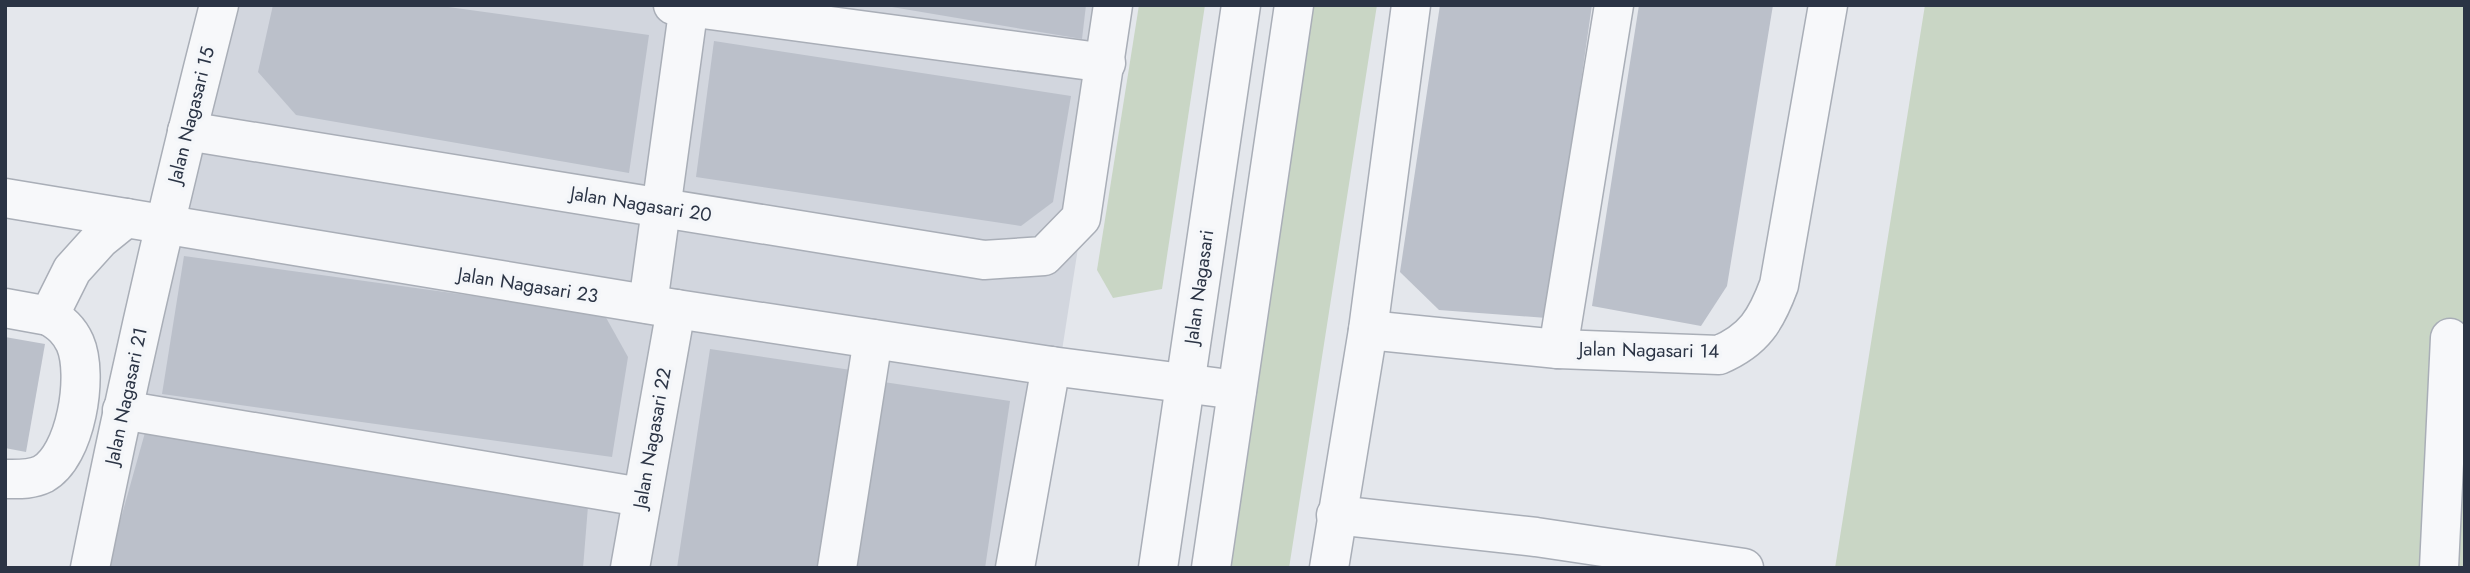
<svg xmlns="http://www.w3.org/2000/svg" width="2470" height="573" viewBox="0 0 2470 573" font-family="Jost,sans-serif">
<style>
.built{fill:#d2d6de}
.green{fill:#c9d6c5}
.building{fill:#bbc0ca}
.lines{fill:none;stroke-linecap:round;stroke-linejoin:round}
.minor-casing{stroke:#a9aeb7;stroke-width:41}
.minor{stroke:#f7f8fa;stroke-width:38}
.labels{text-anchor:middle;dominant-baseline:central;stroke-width:7;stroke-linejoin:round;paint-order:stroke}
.street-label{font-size:19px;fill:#2b3445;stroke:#f4f6f9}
</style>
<rect width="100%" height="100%" fill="#e4e7ec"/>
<path class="built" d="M202 5H1116L1028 568H77Z"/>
<g class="green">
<path d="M1139 5H1205L1162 289 1113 298 1097 270Z"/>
<path d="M1310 5H1377L1289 568H1225Z"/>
<path d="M1925 5H2465V568H1835Z"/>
</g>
<g class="building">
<path d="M273 5H434L649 35 629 173 296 115 258 72Z"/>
<path d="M880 5H1086L1082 39Z"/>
<path d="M1440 5H1592L1547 318 1439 310 1400 272Z"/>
<path d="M1639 5H1773L1727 286 1701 326 1592 306Z"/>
<path d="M714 41 1071 96 1053 202 1021 226 696 177Z"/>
<path d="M184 256 604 314 628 357 612 457 162 394Z"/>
<path d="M5 337 45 344 26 452 5 448Z"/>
<path d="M710 349 851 370 820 568H677Z"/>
<path d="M877 381 1010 401 985 568H849Z"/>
<path d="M146 429 588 506 583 568H107Z"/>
</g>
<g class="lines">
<g class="minor-casing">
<g id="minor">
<path d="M673 5 1106 63"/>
<path d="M187 131 984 260 1044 256 1081 218 1113 5"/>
<path d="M5 198 676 309 1051 366 1237 390"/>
<path d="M648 304 689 5"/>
<path d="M5 308 49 316 72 270 100 239 126 218"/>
<path d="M1368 330 1558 349 1719 355C1754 340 1766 320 1779 285L1828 5"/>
<path d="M1558 349 1614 5"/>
<path d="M122 410 641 497"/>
<path d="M5 479C18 479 31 480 43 474 76 456 89 375 75 343 69 330 61 323 49 316"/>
<path d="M1336 515 1536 537 1744 568"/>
<path d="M90 568C128 379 171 192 219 5"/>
<path d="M630 568 676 309"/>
<path d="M837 568 873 339"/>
<path d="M1015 568 1051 366"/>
<path d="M1158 568 1241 5"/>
<path d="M1211 568 1294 5"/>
<path d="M1329 568 1368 330 1411 5"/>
<path d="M2439 568 2450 338"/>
</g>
</g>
<use href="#minor" class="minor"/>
</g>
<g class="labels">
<g class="street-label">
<text transform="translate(191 115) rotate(-76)">Jalan Nagasari 15</text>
<text transform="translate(641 204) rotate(9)">Jalan Nagasari 20</text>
<text transform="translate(528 285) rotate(9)">Jalan Nagasari 23</text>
<text transform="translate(1199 287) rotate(-82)">Jalan Nagasari</text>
<text transform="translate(1649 350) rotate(1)">Jalan Nagasari 14</text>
<text transform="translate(126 396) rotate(-78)">Jalan Nagasari 21</text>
<text transform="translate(652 438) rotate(-80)">Jalan Nagasari 22</text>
</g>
</g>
<rect width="2470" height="573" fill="none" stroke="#2b3445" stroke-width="14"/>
</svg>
